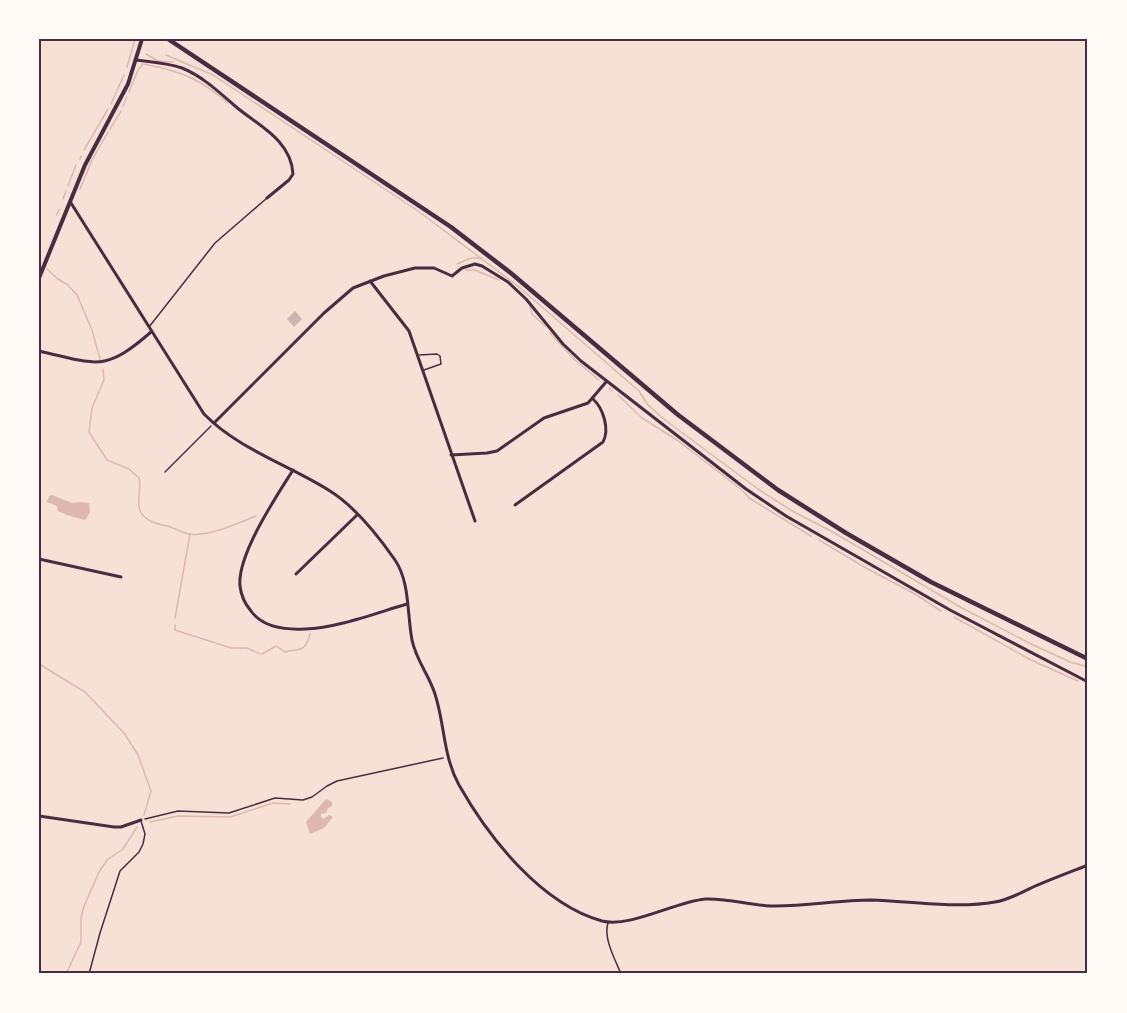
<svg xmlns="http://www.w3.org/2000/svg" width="1127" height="1013" viewBox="0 0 1127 1013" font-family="'Roboto Condensed',sans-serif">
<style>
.water{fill:#dcb8b0}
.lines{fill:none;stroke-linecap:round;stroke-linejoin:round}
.stream{stroke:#dcb8b0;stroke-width:1.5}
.building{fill:#ccb4b1}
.path{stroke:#4a2c40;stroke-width:1.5}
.service{stroke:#4a2c40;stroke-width:1.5}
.minor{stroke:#4a2c40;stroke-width:3}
.tertiary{stroke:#4a2c40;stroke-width:4}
.trunk{stroke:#4a2c40;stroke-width:4.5}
.neatline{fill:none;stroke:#4a2c40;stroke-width:2}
</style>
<rect width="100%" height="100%" fill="#f7e1d7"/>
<g class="water">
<path d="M52 495 72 503 80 502 89 503 90 512 85 520 67 515 58 511 57 506 47 502 49 496Z"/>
<path d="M326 799 332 802V806L328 808 326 813 321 814V817L324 819 329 815 333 817 324 828 310 834 306 822Z"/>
</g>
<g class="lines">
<g class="stream">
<path d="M146 54 158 61 173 62"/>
<path d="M166 55 213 75 418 211 519 287 639 391 648 405 665 420 758 489 794 512 831 531 962 608 1029 643 1070 662 1088 667"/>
<path d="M127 67 135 39"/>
<path d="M129 92 138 70 143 64C178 70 201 79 228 103"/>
<path d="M111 104 124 75"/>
<path d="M123 106 127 97"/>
<path d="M110 129 121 111"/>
<path d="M84 150 108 109"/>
<path d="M80 159 81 156"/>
<path d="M68 186 76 165"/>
<path d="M80 189 92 160 108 132"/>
<path d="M63 199 66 191"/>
<path d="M57 215 59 209"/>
<path d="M457 264 471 258H482"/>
<path d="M47 269 58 279 68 285 77 295 92 330 100 359"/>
<path d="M466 270H475L499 280"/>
<path d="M530 307 532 314 545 326"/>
<path d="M550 333 575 360 599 380"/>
<path d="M103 369 104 380 92 408 89 432 107 460 129 469 139 478C142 489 136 500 140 511 145 521 157 524 167 526 175 528 182 533 189 534 209 537 238 523 256 516"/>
<path d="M609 388 612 391"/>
<path d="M618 395 642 418 677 440 742 490 749 498 811 536"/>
<path d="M819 540 866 568 915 594 941 611"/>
<path d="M954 617 1031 660 1078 681"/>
<path d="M175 618 190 534"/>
<path d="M175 625V630L231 648H247L260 654"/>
<path d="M262 654 276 646 285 652C300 648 305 653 310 634"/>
<path d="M39 664 85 692 124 733 138 755 151 791 144 815"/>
<path d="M1086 685 1088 686"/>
<path d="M150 822 178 816 230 817 273 803 290 804"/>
<path d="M66 974 81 942V918L84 906 100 870 108 859 123 849 137 827"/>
</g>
</g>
<path class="building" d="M295 311 302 319 294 327 287 319Z"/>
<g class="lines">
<g class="path">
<path d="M165 472 211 426"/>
<path d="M145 819 178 811 229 813 275 798 303 800 312 797 327 786 337 781 443 758"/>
</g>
<g class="service">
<path d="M149 327 215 243 267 198"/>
<path d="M419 355 437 354 440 356 441 364 424 370"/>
<path d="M608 923C603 938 615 959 621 974"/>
<path d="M89 974 100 933 120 871 139 852 143 844 145 834 141 821"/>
</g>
<g class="minor">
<path d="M136 60C151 62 168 63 182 68 202 76 219 92 235 106 257 125 291 139 293 174L289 180 267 198"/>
<path d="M71 203 204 414C238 449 289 465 330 491 354 506 379 537 395 560 410 582 407 614 412 640 416 660 429 675 435 694 445 725 443 756 459 785 489 838 541 904 602 921 630 928 675 902 705 899 728 898 748 905 770 906 804 907 837 900 871 900 910 901 956 909 995 902 1008 900 1021 893 1033 887 1051 879 1070 872 1088 865"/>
<path d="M370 281 409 331 475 521"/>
<path d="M39 351C97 364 104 373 151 332"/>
<path d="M214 423 324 313 353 288 384 276 415 268H434L452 276 462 268 475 264 482 266 508 282 526 299 563 344 581 361 746 489 786 516 950 610 1088 682"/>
<path d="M451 455 487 453 497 451 544 418 588 403 606 382"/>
<path d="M293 470C276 497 237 555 240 586 241 595 245 604 251 611 263 628 285 630 305 629 337 628 376 613 407 604"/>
<path d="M515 505 603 442C610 429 603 408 593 399"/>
<path d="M39 559 121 577"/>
<path d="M296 574 357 515"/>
<path d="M39 816 114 827H121L141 820"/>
</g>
<path class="tertiary" d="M39 278 85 165 128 84 142 39"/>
<path class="trunk" d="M168 39 451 227 512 274 677 414 778 490 846 533 931 582 1088 659"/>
</g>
<rect width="1127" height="1013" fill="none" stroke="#fffaf5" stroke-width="81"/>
<rect x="40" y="40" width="1046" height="932" class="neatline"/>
</svg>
